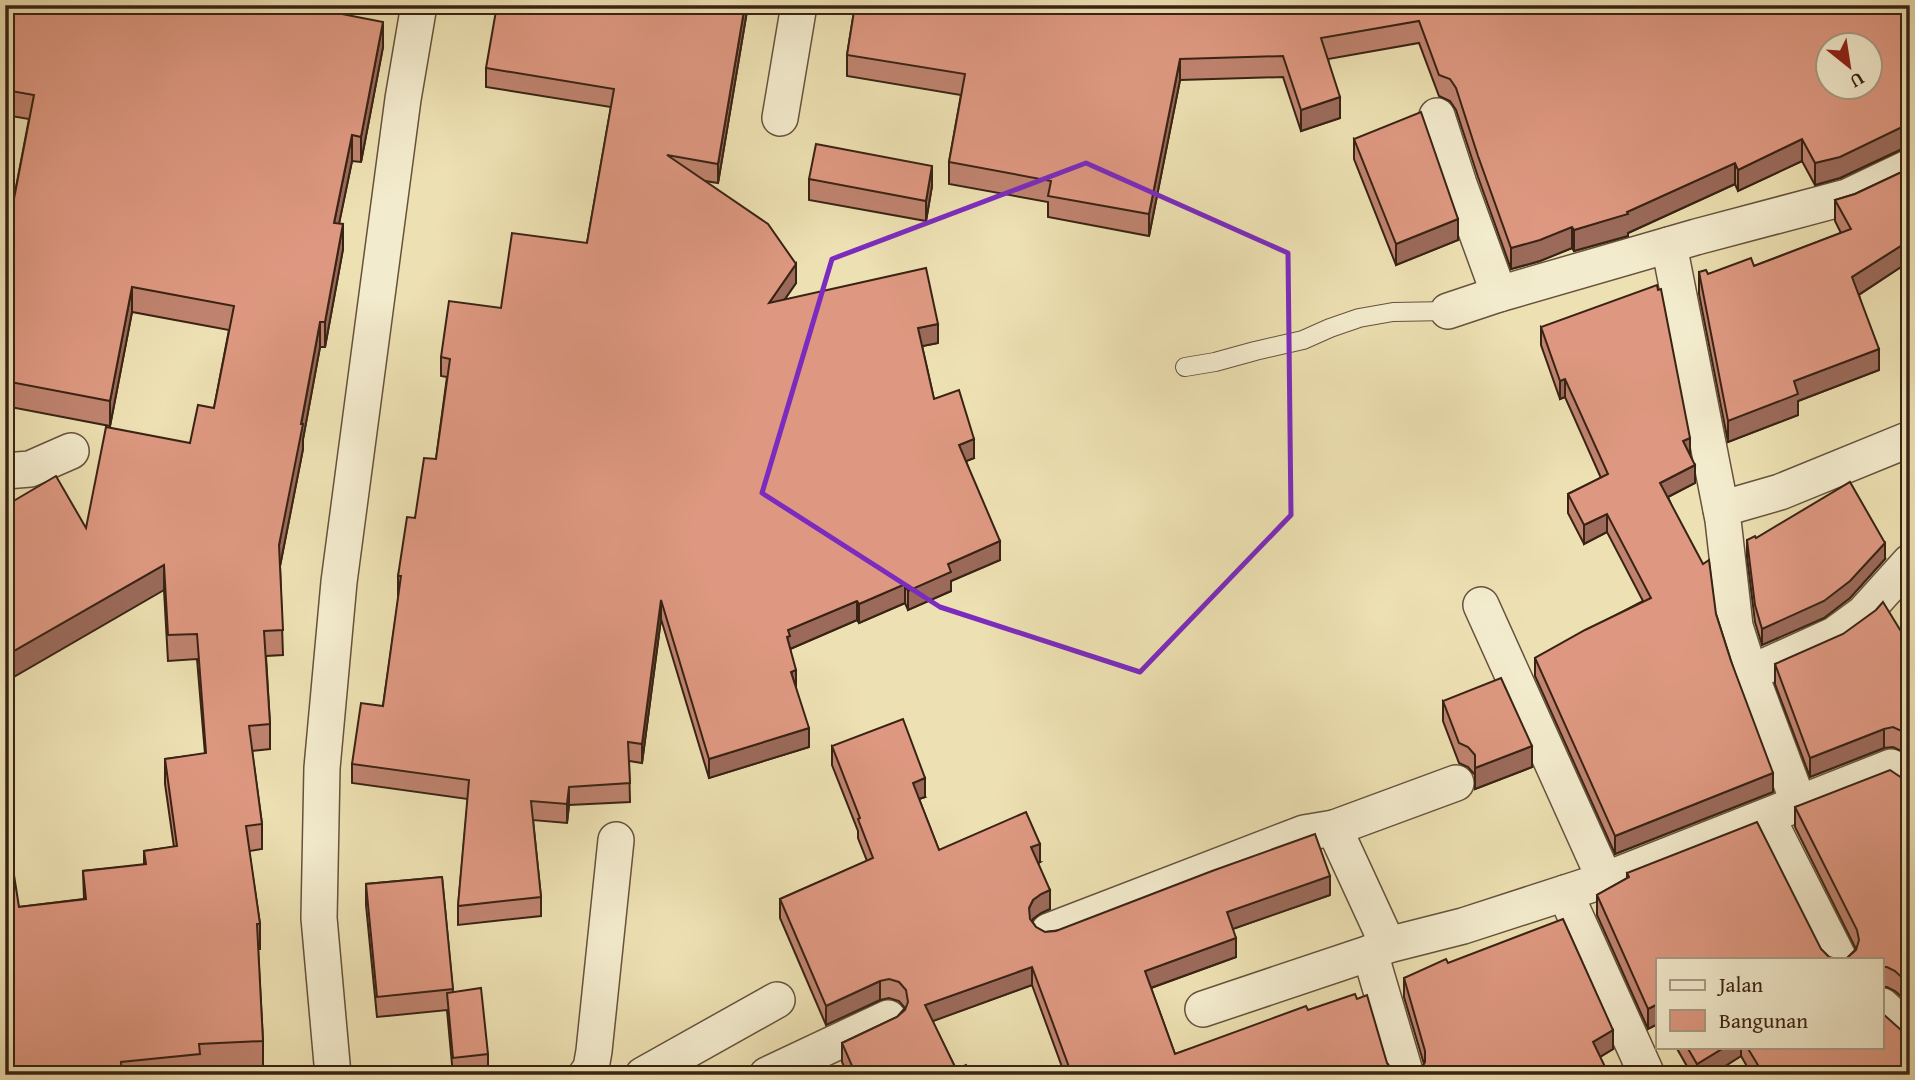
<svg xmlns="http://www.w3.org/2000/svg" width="1915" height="1080" viewBox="0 0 1915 1080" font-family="'Gentium Book Plus',serif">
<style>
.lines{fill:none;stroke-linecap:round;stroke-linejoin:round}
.lane-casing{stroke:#66523c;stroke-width:20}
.street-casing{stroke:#66523c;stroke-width:38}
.lane{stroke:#f3ebcd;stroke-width:18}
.street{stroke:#f3ebcd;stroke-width:35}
.wall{fill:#bf836f;stroke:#392314;stroke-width:2}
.shaded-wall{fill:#9b6a5a;stroke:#392314;stroke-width:2}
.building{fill:#de9881;stroke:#392314;stroke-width:2;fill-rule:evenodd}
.marked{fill:none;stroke:#7b2cbf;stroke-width:5;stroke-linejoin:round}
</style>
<rect width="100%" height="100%" fill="#ede0b2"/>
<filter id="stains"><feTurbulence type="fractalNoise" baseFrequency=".00286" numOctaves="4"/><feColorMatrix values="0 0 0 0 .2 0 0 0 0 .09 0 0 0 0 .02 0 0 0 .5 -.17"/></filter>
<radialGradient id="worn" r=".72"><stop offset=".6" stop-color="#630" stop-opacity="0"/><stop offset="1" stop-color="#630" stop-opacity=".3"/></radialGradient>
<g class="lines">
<g class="lane-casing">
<path id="lane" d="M1185 367 1215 362 1255 351 1303 340 1330 328 1359 318 1393 312 1448 311"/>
</g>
<g class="street-casing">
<g id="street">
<path d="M1437 116 1459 184 1499 294"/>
<path d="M780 118 799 5"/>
<path d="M1669 245 1723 520 1735 626 1750 673 1799 804"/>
<path d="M1448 311 1499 294 1696 237 1847 197 1910 167"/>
<path d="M5 471 30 469 71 451"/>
<path d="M1721 509 1780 492 1910 439"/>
<path d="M1481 605 1605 880"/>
<path d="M1750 673 1834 635 1864 613 1910 562"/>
<path d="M1767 817 1839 959"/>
<path d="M1334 828 1456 783"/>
<path d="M1565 893 1647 1075"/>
<path d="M1049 931 1304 833 1334 828 1388 945 1463 926 1605 880 1891 767 1908 776 1910 779"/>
<path d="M1370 953 1406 1075"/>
<path d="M1882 1006 1910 1032"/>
<path d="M1203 1009 1370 953 1388 945"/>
<path d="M333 1075 319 918 322 768 339 582 403 99 419 5"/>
<path d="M586 1075 591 1068 594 1051 616 840"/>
<path d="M643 1075 777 1000"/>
<path d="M767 1075 888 1018"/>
</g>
</g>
<use href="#lane" class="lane"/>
<use href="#street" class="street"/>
</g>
<g class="wall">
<path d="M748 5 718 183 705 181 796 283 785 299 938 343 922 346 934 399 974 458 966 461 1000 560 951 581V591L908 610 905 603 859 623 857 620 790 649 796 689 809 747 709 778 661 619 642 763 629 761 630 802 569 805 567 823 533 820 541 897V916L458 925V906L468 799 352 783V764L383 706 399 595H398V576L415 518 436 459 447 377 441 376V357L501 308 587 243 611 107 486 87V68Z"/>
<path d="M855 5H1910V147L1902 149 1840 178 1815 185 1802 161 1738 191 1735 184 1628 233V236L1574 251 1572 248 1540 261 1511 269 1478 177 1456 110 1450 101 1439 96 1419 43 1328 59 1340 118 1301 131 1283 77 1180 80 1149 236 1048 217V202L949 184V162L961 95 847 76V55Z"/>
<path d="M5 24 383 47 361 162 352 161 339 223 343 249 325 347H320L303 439V449L280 566 283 655 266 656 270 724V749L252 751 262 824V849L249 851 260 924V949H258L263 1041V1066L200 1069V1075H5L19 907 84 899 83 871 144 865V851L174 847 165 784V759L205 754 197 659 168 661 164 590 86 528 190 443 214 408 229 330 132 312 110 426 5 406V213L11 214 29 119 5 115Z"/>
<path d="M1354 139 1458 240 1396 265 1354 159Z"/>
<path d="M1910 168V261L1859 295 1879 370 1798 401V415L1728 442 1699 294V272L1708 274 1754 266 1841 233 1835 221V200L1855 194Z"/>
<path d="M809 179 932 186 926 221 809 200Z"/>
<path d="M1541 327 1690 456 1695 483 1668 497 1716 614 1773 792 1615 854 1535 676V658L1643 601 1607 532 1584 544 1568 513V494L1601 478 1565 397 1560 399 1541 345Z"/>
<path d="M1756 538 1885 559 1850 598 1824 618 1762 645 1755 622 1747 557V540Z"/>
<path d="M1910 646V755L1893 747 1884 748 1810 777 1775 684V664Z"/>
<path d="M1443 701 1532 767 1475 789V775L1468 767 1459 763 1443 721Z"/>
<path d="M832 746 925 797 919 799 939 850 1040 862 1038 863 1050 909 1041 913 1033 919 1032 921 1036 927 1045 932 1330 895 1232 929 1236 957 1151 988 1175 1054 1308 1010 1387 1063 1393 1071 1399 1075H1065L1032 985 932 1021 956 1069 969 1075H848L842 1062V1043L897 1017 905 1008 899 1001 889 998 880 1000 826 1025 780 918V899L867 861 858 838V831L832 765Z"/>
<path d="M1902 778 1910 779V1004L1895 991 1887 987H1882V959L1847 958 1856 949 1795 827V807Z"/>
<path d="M1627 873 1821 949 1829 957 1658 959V1024L1648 1029 1597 915V895L1627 878Z"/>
<path d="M442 877 453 992 488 1054V1074L453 1075 447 1010 377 1017 366 905V884Z"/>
<path d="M1448 963 1613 1049 1600 1057 1420 1071 1424 1064 1404 997V978Z"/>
<path d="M1676 1047H1882L1910 1075H1752L1741 1056 1711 1075H1692Z"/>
</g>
<g class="shaded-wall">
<path d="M745 5H748L718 183V164Z"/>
<path d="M383 22V47L361 162V137Z"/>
<path d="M1180 59V80L1149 236V214Z"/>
<path d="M1340 97V118L1301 131V110Z"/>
<path d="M1902 127V149L1840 178 1815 185V163Z"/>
<path d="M352 135V161L334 248V223Z"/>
<path d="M1802 139V161L1738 191V170Z"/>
<path d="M1735 163V184L1628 233V236L1574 251V230L1627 212Z"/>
<path d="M932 166V186L926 221V201Z"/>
<path d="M1458 219V240L1396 265V244Z"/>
<path d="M343 224V249L325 347V322Z"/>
<path d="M1572 227V248L1540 261 1511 269V248Z"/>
<path d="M1910 240V261L1852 299V277Z"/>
<path d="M796 264V283L769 322V303Z"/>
<path d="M132 287V312L110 426V401Z"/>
<path d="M320 322V347L303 439V449L279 571V545Z"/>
<path d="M938 324V343L918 347V328Z"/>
<path d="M1879 349V370L1798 401V415L1728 442V421L1794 381Z"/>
<path d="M1565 379V397L1560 399V381Z"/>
<path d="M1690 438V457L1683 441Z"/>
<path d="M974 439V458L959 464V445Z"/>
<path d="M1695 465V483L1660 501V483Z"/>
<path d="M1607 514V532L1584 544V525Z"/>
<path d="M1000 541V560L951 581V591L908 610V591L948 564Z"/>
<path d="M1885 543V559L1850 598 1824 618 1762 645V629Z"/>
<path d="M164 565V590L5 682V656Z"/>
<path d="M905 584V603L859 623V604Z"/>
<path d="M661 600V619L642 763V744Z"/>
<path d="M857 601V620L790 649 787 637 788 630Z"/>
<path d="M796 670V689L791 672Z"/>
<path d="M809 728V747L709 778V759Z"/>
<path d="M1884 729V748L1810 777V758Z"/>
<path d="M1532 746V767L1475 789V768Z"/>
<path d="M1773 773V792L1615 854V836Z"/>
<path d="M925 778V797L913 801V783Z"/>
<path d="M569 787V805L567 823V804Z"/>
<path d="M1040 844V862L1031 866V847Z"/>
<path d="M1330 876V895L1227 931V912Z"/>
<path d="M1050 890V909L1041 913 1033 919 1029 927V908L1033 900 1041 894Z"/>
<path d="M1236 938V957L1145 990V971Z"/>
<path d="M1032 967V985L925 1024V1005Z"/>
<path d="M880 981V1000L826 1025V1006Z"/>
<path d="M1658 1004V1024L1648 1029V1009Z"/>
<path d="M1613 1030V1049L1593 1061V1042Z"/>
<path d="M1725 1047H1741V1056L1711 1075H1697V1064Z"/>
</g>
<g class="building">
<path d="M9 5H296L383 22 361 137 352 135 334 223 343 224 325 322H320L301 424H303L279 545 283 630 264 631 270 724 249 726 262 824 246 826 260 924H257L263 1041 199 1044 200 1054 121 1062 122 1075H5V818L19 907 86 899 83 871 146 864 144 851 177 846 165 759 206 753 197 634 168 635 164 565 5 656V506L56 476 86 528 106 427 190 443 198 405 214 408 234 306 132 287 110 401 5 381V213L11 214 34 95 5 90V24Z"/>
<path d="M497 5H745L718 164 667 155 768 224 796 264 769 303 926 268 938 324 918 328 934 399 959 390 974 439 959 445 1000 541 948 564 951 572 908 591 905 584 859 604 857 601 788 630 790 636 787 637 796 670 791 672 809 728 709 759 661 600 642 744 628 742 630 783 569 787 567 804 531 801 541 897 458 906 469 780 352 764 361 703 383 706 401 576H398L407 517 415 518 424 458 436 459 450 359 441 357 449 301 501 308 512 233 587 243 614 89 486 68Z"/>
<path d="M855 5H1910V126L1902 127 1840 157 1815 163 1802 139 1738 170 1735 163 1627 212 1628 214 1574 230 1572 227 1540 240 1511 248 1478 156 1456 88 1450 79 1439 75 1419 21 1321 38 1340 97 1301 110 1283 56 1180 59 1149 214 1048 196 1051 181 949 162 965 74 847 55ZM1828 46H1870V88H1828Z"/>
<path d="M1421 112 1458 219 1396 244 1354 139Z"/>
<path d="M816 144 932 166 926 201 809 179Z"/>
<path d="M1910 168V240L1852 277 1879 349 1794 381 1798 394 1728 421 1699 272 1706 270 1708 274 1751 258 1754 266 1851 229 1835 200 1855 194Z"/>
<path d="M1657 285 1658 290 1661 289 1690 438 1683 441 1695 465 1660 483 1703 564 1709 560 1716 614 1731 661 1773 773 1615 836 1535 658 1585 630 1651 598 1607 514 1584 525 1568 494 1608 474 1565 379 1560 381 1541 327Z"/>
<path d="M1850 482 1885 543 1850 581 1824 601 1762 629 1755 605 1747 540 1755 536 1756 538Z"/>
<path d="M1883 602 1910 646V735L1893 727 1884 729 1810 758 1775 664 1843 634 1876 610Z"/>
<path d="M1501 678 1532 746 1475 768V755L1468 747 1459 743 1443 701Z"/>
<path d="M903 719 925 778 913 783 939 850 1026 812 1040 844 1031 847 1050 890 1041 894 1033 900 1029 908 1030 919 1036 927 1045 932 1056 931 1212 871 1315 834 1330 876 1227 912 1236 938 1145 971 1175 1054 1306 1006 1308 1010 1355 994 1357 999 1367 995 1387 1063 1393 1071 1399 1075H1072L1032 967 925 1005 956 1069 966 1065 969 1075H851L849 1069 853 1068 842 1043 897 1017 905 1010 908 1002 906 990 899 982 889 979 880 981 826 1006 780 899 873 858 858 819 860 818 832 746Z"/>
<path d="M1890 770 1902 778 1910 779V985L1895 971 1887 967H1882V959H1838L1847 958 1856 950 1859 940 1857 930 1795 807Z"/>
<path d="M1757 822 1821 949 1829 957 1837 959H1658V1004L1648 1009 1597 895 1629 877 1627 873Z"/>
<path d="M442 877 453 989 377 997 366 884Z"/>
<path d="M1563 919 1613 1030 1593 1042 1609 1075H1413L1420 1071 1425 1062V1051L1404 978 1446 959 1448 963Z"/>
<path d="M481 988 488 1054 453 1058 447 993Z"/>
<path d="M1882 1013 1901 1030 1910 1040V1075H1764L1747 1047H1882Z"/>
<path d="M1687 1047H1725L1697 1064Z"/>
</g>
<path class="marked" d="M1086 163 1288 253 1291 515 1140 672 940 607 762 493 832 259Z"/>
<rect width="1915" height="1080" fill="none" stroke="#ede0b2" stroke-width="28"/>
<rect x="7" y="7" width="1901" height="1066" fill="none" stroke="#392314" stroke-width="3.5"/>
<rect x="14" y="14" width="1887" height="1052" fill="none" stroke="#392314" stroke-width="2"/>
<rect x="1656" y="958" width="228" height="91" fill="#f3ebcd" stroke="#a99b83" stroke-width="2"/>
<rect x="1670" y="980" width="35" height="10" fill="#f3ebcd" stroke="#a99b83" stroke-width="2"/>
<text x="1719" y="992" font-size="21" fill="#392314">Jalan</text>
<rect x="1670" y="1010" width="35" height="21" fill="#de9881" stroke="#a99b83" stroke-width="2"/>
<text x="1719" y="1028" font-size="21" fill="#392314">Bangunan</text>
<g transform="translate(1849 66) rotate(150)"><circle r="33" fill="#f3ebcd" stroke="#a99b83" stroke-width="2"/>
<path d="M0-5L12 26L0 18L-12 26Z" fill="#8f2418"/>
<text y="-10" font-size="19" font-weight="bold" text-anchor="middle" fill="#392314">U</text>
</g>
<rect width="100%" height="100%" filter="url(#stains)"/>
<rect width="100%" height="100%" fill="url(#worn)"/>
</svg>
